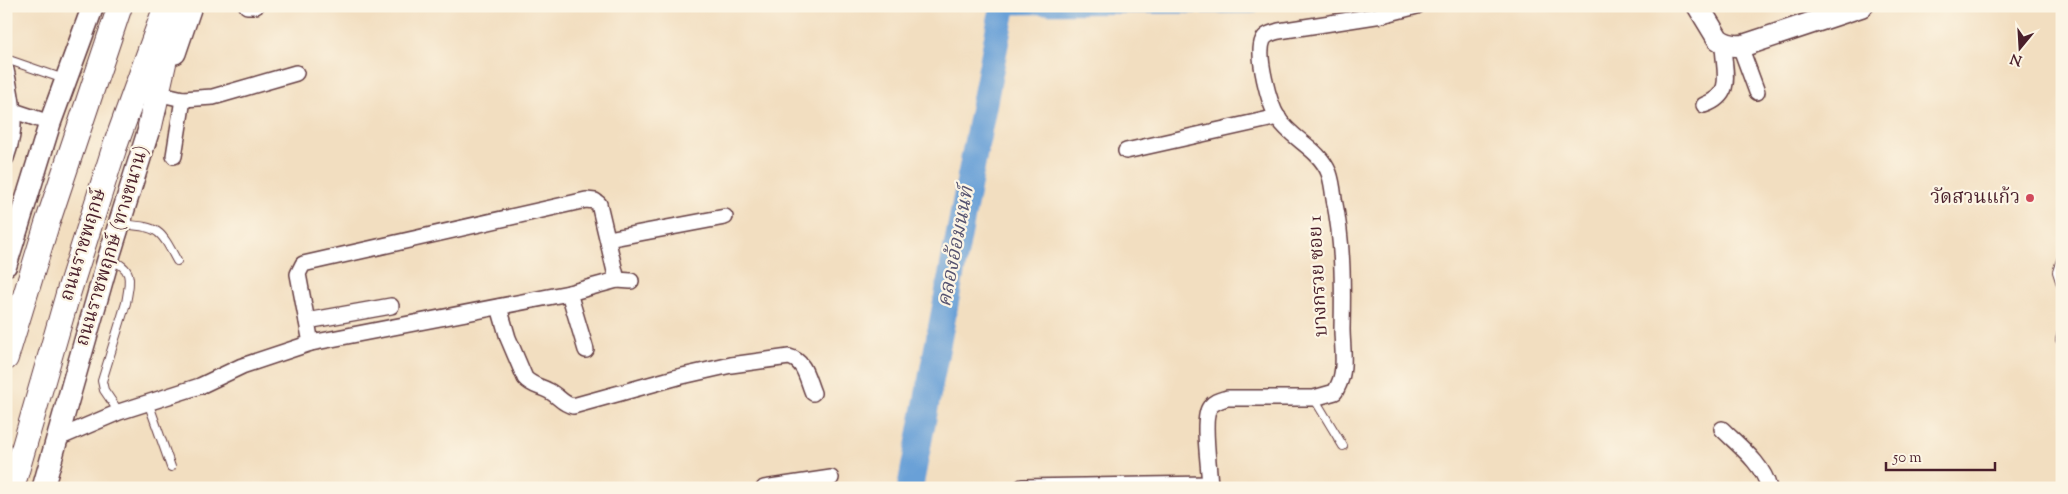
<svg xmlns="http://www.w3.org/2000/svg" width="2068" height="494" viewBox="0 0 2068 494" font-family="'Sorts Mill Goudy','Noto Serif Thai',serif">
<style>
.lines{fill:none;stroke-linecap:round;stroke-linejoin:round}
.canal{stroke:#69a0d7;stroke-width:15}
.river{stroke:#69a0d7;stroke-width:26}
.lane-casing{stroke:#633c41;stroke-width:10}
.street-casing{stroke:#633c41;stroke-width:18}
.secondary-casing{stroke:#633c41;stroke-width:24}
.primary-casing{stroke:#633c41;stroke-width:26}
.lane{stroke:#fff;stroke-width:8}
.street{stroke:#fff;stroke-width:15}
.secondary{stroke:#fff;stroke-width:21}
.primary{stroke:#fff;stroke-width:24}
.poi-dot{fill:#d1495b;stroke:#fcf5e5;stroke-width:2}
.labels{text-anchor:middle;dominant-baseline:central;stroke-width:4.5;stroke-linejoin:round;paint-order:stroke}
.poi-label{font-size:19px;fill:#4a1f2b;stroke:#fcf5e5;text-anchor:end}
.street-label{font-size:19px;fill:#4a1f2b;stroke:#fcf5e5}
.water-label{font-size:20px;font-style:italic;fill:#565370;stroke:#fcf5e5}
</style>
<rect width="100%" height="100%" fill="#fcf5e5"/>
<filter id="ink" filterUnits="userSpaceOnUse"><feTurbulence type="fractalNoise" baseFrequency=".02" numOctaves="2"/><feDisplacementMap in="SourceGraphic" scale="10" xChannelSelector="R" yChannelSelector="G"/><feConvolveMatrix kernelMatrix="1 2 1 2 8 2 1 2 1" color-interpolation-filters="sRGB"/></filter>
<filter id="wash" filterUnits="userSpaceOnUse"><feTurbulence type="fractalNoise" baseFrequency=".0096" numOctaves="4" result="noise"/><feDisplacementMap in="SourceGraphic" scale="20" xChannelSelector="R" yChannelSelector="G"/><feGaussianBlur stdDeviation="1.12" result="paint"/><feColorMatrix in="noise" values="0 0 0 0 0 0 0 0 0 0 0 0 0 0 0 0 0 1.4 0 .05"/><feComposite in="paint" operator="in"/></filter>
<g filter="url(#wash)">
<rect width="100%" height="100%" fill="#f2dec0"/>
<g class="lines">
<path class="canal" d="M1003 7 1252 6"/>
<path class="river" d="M910 488 1003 6"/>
</g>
</g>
<g filter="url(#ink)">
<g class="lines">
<g class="lane-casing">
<g id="lane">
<path d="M6 59 64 79"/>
<path d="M121 224C159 228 159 227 177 261"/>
<path d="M2062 257 2057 272 2062 287"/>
<path d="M110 260C134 268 130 280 126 303L102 381 104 390 119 412"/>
<path d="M2060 340 2062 332"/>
<path d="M1314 398 1343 446"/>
<path d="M148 402 171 467"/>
</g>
</g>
<g class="street-casing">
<g id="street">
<path d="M247 6H256"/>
<path d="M1740 46 1757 92"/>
<path d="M6 70C13 104 18 125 6 158"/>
<path d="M161 94 183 99 213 97 296 73"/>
<path d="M1704 105C1736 94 1723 70 1723 43"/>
<path d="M14 111 50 123"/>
<path d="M1126 151 1278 117"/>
<path d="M174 156 183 99"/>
<path d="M608 239 725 217"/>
<path d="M569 293 586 350"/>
<path d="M499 307 508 338 525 378C532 386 540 386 549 391 559 396 562 404 573 406L678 377 731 365 789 357C805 361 807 379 813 393"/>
<path d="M307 321 391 306"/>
<path d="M311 343 298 274 303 264 586 200 595 201 599 204 617 280"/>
<path d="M1722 429C1739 446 1763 464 1769 488"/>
<path d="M56 439 119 412 200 386 242 366 311 343 569 293 617 280 631 281"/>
<path d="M1022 487 1210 484"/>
<path d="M764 488 831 478"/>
<path d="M1210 488C1210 471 1201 418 1210 407 1214 401 1221 400 1227 398H1314L1335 392C1338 386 1341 381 1342 374 1345 360 1342 343 1342 329 1343 285 1343 242 1334 199 1333 191 1332 181 1329 173 1319 148 1292 140 1278 118 1269 104 1256 55 1263 40 1266 34 1272 33 1279 31L1382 15 1417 6"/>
</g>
</g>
<g class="secondary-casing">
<g id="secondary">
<path d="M1698 6 1718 39C1726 45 1735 47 1745 45L1862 6"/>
<path d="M175 53 191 6"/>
<path d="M6 265 50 123 93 6"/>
<path d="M43 488 108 260 155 110"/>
</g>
</g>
<g class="primary-casing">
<g id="primary">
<path d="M150 126 173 23"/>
<path d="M6 358 47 224 120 6"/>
<path d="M12 488 68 294 114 149 166 6"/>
</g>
</g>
<use href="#lane" class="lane"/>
<use href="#street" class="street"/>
<use href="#secondary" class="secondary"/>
<use href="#primary" class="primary"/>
</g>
</g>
<circle class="poi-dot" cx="2030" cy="198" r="5"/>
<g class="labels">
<g class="poi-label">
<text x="2020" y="198">วัดสวนแก้ว</text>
</g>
<g class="street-label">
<text transform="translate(84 245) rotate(-73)">ถนนราชพฤกษ์</text>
<text transform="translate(113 246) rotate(-73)">ถนนราชพฤกษ์ (ทางขนาน)</text>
<text transform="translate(1319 276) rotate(-93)">บางกรวย ซอย 1</text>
</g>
<g class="water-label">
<text transform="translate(957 247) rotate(-79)">คลองอ้อมนนท์</text>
</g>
</g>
<rect width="2068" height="494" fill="none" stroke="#fcf5e5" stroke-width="25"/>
<g transform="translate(2020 48) rotate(198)" stroke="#fcf5e5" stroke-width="4" paint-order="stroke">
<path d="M0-4L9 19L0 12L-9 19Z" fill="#4a1f2b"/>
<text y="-8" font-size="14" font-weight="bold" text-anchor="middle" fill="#4a1f2b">N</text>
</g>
<path d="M1886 462v8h109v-8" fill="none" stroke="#4a1f2b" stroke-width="2.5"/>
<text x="1893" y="462" font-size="15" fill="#4a1f2b" stroke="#fcf5e5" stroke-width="4" paint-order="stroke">50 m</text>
</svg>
